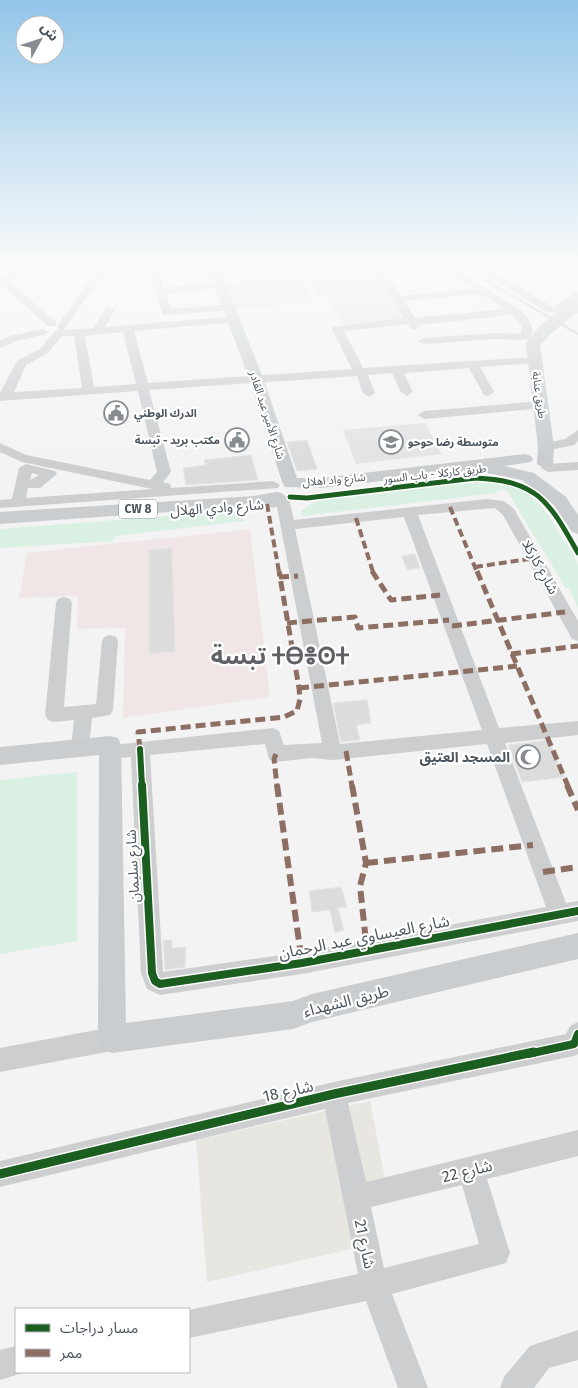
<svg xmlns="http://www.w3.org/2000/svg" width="578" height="1388" viewBox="0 0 578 1388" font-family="'Fira Sans','Noto Sans Arabic','Noto Sans Tifinagh',sans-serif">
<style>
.commercial{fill:#e7e6e1}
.education{fill:#e5e4e4}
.medical{fill:#f0e6e5}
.green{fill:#d9f0e2}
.building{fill:#dcdcdd;stroke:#e4e5e5}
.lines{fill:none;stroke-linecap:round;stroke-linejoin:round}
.minor{fill:#cdced0;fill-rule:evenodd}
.major{fill:#c9cdcf;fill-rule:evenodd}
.rail{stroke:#c8c9ca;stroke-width:2.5}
.major-bridge{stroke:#c9cdcf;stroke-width:13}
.quiet-far2{stroke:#8d6e63;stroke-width:4;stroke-dasharray:8 4;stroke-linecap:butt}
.quiet-far1{stroke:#8d6e63;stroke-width:5;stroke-dasharray:10 5;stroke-linecap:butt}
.quiet{stroke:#8d6e63;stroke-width:6;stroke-dasharray:12 6;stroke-linecap:butt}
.cycleway-far3-casing{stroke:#fff;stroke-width:8}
.cycleway-far2-casing{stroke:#fff;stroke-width:9}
.cycleway-far1-casing{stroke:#fff;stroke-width:11}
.cycleway-casing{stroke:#fff;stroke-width:12}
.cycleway-far3{stroke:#1b5e20;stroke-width:5}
.cycleway-far2{stroke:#1b5e20;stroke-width:6}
.cycleway-far1{stroke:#1b5e20;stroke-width:8}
.cycleway{stroke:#1b5e20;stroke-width:9}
.labels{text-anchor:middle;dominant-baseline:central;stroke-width:4.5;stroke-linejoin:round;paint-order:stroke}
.far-street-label{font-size:11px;fill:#4b555e;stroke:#fff}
.far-poi-label{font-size:11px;font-weight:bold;fill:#4b555e;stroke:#fff;text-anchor:start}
.shield{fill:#fff;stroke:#81888e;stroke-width:1}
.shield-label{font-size:12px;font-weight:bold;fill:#4b555e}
.street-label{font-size:14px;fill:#4b555e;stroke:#fff}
.poi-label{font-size:14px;font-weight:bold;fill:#4b555e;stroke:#fff;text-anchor:end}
.near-street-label{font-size:16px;fill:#4b555e;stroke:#fff}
.town-label{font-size:24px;font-weight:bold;fill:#5e6266;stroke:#fff}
</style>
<rect width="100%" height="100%" fill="#f3f3f3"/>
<path class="commercial" d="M370 1101 386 1184 344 1189 355 1248 207 1282 196 1140Z"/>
<g class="education">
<path d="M305 264H370L405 319 345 326 327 297H318Z"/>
<path d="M299 276 311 301 237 309 226 284Z"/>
<path d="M425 423 442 454 356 464 343 430Z"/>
</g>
<path class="medical" d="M250 529 270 697 123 718 125 628 77 629 78 596 19 598 27 553Z"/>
<g class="green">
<path d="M470 481C519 480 537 493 561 536 566 545 576 556 578 566 578 578 578 595 578 608L569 588H566L506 489 496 491 497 493 302 516 301 511 316 501Z"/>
<path d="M235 511 243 517 244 521 114 536 113 541 0 548V529Z"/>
<path d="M77 772V941L0 954V780Z"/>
</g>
<g class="building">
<path d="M307 440 317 469 297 471 287 442Z"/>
<path d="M251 455 258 480 186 485 183 468 206 465 204 460Z"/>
<path d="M172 548 175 652 149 653V550Z"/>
<path d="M415 554 420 568 407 570 402 556Z"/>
<path d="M367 700 371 723 356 725 360 740 341 742 333 703Z"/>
<path d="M549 740 564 777 522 782 508 745Z"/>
<path d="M341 887 347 907 338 908 344 930 335 933 330 910 312 912 309 891Z"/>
<path d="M163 940H172V948L186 947 185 967 165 970Z"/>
</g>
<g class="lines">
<g class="minor">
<path d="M4 264H17L25 268 20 271Z"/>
<path d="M100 264H110L64 330 93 328 106 308 110 307 115 310 105 327 226 317 231 320 226 323 134 331 148 383 352 369 332 329 333 327 404 318 371 264H381L401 296 473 288 434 264H446L519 309 527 317 533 329 531 337 525 340 494 339 424 344 418 341 424 338 494 333 521 334 522 326 511 315 419 325 420 327 415 330 411 329 408 324 344 331 363 368 535 357 541 360 535 363 480 367 494 392 488 396 484 395 469 368 404 373 413 392 407 396 401 392 392 373 368 375 375 393 369 397 363 393 357 376 149 390 171 472 163 482 170 484 171 488 273 481 280 485 278 488 0 508V500L12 499 19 468 26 464 55 471 57 474 40 488H28L26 498 152 489 22 462 0 452V443L26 455 150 480 157 472 138 391 0 401V393L17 361 40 349 55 331 60 330 57 327ZM472 294 486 297 504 309 415 318 404 301ZM123 332 136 384 94 387 85 336ZM62 336H74L82 388 14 392 26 365 48 353ZM32 473 39 475 30 480Z"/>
<path d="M146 264H156L164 288 213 282 218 285 213 288 166 294 171 309 222 305 227 308 222 311 163 315Z"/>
<path d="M469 264H480L553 307 578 291V299L572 305 578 307V313L565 310 548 313Z"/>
<path d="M551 264H578V269L556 267Z"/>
<path d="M0 278 6 279 56 322V326H48L0 284Z"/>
<path d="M43 329 48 332 47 334 17 341 0 348V341L10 336Z"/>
<path d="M541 401 547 405 545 408 424 419 418 415 424 411Z"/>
<path d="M578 430V441L574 445 546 451 539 447 541 444 565 439Z"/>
<path d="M578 462V470L548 472 541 468 548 464Z"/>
<path d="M282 494 289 498 294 520 487 499 504 501 514 509 578 621V641L572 639 503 515 495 508 418 515 499 728 578 721V735L505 743 566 903 578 901V921L302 974 160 995 147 989 141 973 131 757 120 758 113 755 111 750 113 745 273 728 279 731 284 745 322 743 277 507 242 510 235 506 242 502 269 500ZM404 517 482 730 340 744 295 529ZM265 744 269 759 276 762 311 758 333 760 487 744 546 907 302 952 163 972 150 755Z"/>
<path d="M64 597 70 599 72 603 64 707 96 704 102 641 104 637 110 635 116 637 118 641 113 710 110 715 92 718 89 747 87 752 80 755 73 752 71 747 74 720 54 722 48 720 45 715 56 603 58 599Z"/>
<path d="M578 1022V1054L574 1056 348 1103 366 1182 578 1130V1156L487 1179 510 1253 506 1263 392 1294 428 1388H398L366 1301 189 1338V1310L358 1274 325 1109 0 1187V1161L334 1082 566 1034 570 1026ZM462 1185 479 1244 384 1268 371 1207Z"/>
<path d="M112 1027 120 1031 124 1039 120 1047 112 1051 0 1072V1048Z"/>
<path d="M578 1330V1360L549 1368 534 1388H500L504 1377 530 1346Z"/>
<path d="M16 1346V1372H26L0 1380V1350Z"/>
</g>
<g class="major">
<path d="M33 264H48L0 286V278Z"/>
<path d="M206 264H218L263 378 297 478H321L525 454 531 456 533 459 531 462 504 466 534 473 566 497 578 515V534L572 532 554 505 522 480 487 473 485 469 321 488 285 487 282 482 249 378Z"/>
<path d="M533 340 540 344 554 447 553 464 545 469 537 464 538 447 526 344Z"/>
<path d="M276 492 282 493 284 497 282 501 254 506 0 524V512L254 496Z"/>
<path d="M110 736 118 738 121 745 126 1023 293 1001 312 994 578 933V959L312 1022 293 1029 112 1053 102 1049 98 1039 99 755 0 765V747Z"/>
</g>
<path class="rail" d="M458 264 578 334"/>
<path class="major-bridge" d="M533 344 545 330 578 303"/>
<g class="quiet-far2">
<path d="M267 504 279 572"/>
<path d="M450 507 477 572"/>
<path d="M356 518 373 572"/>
<path d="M475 567 536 558"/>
</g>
<g class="quiet-far1">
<path d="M372 571 391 600 440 595"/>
<path d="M477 571 568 786"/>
<path d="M279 577 298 576"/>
<path d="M287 623 355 617 358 628 449 620"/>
<path d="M452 626 565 612"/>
<path d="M511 654 578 646"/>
<path d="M299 688 517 666"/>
<path d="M140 749 138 732 284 717 297 711 300 699 299 688 279 571"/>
<path d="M346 751 352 786"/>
<path d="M276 754 274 759 277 786"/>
</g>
<g class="quiet">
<path d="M277 785 302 963"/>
<path d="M352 785 366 863 360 886 367 951"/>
<path d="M567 785 578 810"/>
<path d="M366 863 533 845"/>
<path d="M543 872 578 867"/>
</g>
<g class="cycleway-far3-casing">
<path id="cycleway-far3" d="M290 497 307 498 476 478C539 481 549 502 578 553"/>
</g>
<g class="cycleway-far2-casing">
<path id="cycleway-far2" d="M140 749 142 786"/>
</g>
<g class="cycleway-far1-casing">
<g id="cycleway-far1">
<path d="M142 785 152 973 155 981 160 984 302 963 578 911"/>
<path d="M528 1054 574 1044 578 1034"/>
</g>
</g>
<g class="cycleway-casing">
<path id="cycleway" d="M0 1174 334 1094 534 1052"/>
</g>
<use href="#cycleway-far3" class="cycleway-far3"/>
<use href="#cycleway-far2" class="cycleway-far2"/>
<use href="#cycleway-far1" class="cycleway-far1"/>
<use href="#cycleway" class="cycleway"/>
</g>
<linearGradient id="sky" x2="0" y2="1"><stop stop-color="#92c5e9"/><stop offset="0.58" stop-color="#fafafa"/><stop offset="1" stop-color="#fafafa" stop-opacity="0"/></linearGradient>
<rect width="578" height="458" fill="url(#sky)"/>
<defs>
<g id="civic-ring" transform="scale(1.25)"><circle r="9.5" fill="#fff" stroke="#868c92" stroke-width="1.5"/><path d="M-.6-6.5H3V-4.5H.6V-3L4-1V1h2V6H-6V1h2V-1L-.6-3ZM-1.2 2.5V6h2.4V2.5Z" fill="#868c92"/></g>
<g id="school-ring" transform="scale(1.25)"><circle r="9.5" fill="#fff" stroke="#868c92" stroke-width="1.5"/><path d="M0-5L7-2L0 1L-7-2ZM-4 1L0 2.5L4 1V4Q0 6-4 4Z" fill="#868c92"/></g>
<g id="mosque-ring" transform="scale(1.25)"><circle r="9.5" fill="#fff" stroke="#868c92" stroke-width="1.5"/><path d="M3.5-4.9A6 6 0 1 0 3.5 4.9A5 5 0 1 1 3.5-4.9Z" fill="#868c92"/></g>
</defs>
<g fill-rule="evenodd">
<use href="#civic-ring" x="116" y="413"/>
<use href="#civic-ring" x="237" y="440"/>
<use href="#school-ring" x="391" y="442"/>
<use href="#mosque-ring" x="528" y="757"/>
</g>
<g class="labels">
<g class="far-street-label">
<text transform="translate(539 395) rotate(82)">طريق عنابة</text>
<text transform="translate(267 415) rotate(72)">شارع الأمير عبد القادر</text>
<text transform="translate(435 474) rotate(-6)">طريق كاركلا - باب السور</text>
<text transform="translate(334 480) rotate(-5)">شارع واد اهلال</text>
</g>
<g class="far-poi-label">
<text x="134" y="413">الدرك الوطني</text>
<text x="220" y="440" text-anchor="end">مكتب بريد - تبسة</text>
<text x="408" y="442">متوسطة رضا حوحو</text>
</g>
<rect class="shield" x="119" y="499.5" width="38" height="19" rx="4"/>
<g class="shield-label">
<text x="138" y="509">CW 8</text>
</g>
<g class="street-label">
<text transform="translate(217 508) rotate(-4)">شارع وادي الهلال</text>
<text transform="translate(540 567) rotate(61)">شارع كاركلا</text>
<text transform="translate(133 866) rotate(-93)">شارع سليمان</text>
</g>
<g class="poi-label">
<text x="510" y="757">المسجد العتيق</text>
</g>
<g class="near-street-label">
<text transform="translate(364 937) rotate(-11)">شارع العيساوي عبد الرحمان</text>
<text transform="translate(346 1001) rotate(-14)">طريق الشهداء</text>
<text transform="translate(288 1091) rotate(-13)">شارع 18</text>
<text transform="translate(467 1171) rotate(-14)">شارع 22</text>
<text transform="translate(365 1244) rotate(78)">شارع 21</text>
</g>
<g class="town-label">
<text x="280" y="656">تبسة ⵜⴱⴻⵙⵜ</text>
</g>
</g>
<rect x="15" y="1308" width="175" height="65" fill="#ffffff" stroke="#b7bbbf"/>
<rect x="25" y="1324" width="25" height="8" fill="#1b5e20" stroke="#b7bbbf"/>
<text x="60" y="1333" font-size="15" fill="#4b555e">مسار دراجات</text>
<rect x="25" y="1349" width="25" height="8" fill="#8d6e63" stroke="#b7bbbf"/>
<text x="60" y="1358" font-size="15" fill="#4b555e">ممر</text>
<g transform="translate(40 40) rotate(50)"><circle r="24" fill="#ffffff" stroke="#b7bbbf"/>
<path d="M0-4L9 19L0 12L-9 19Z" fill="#868c92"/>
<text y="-8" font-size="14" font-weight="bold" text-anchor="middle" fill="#4b555e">ش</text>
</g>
</svg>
